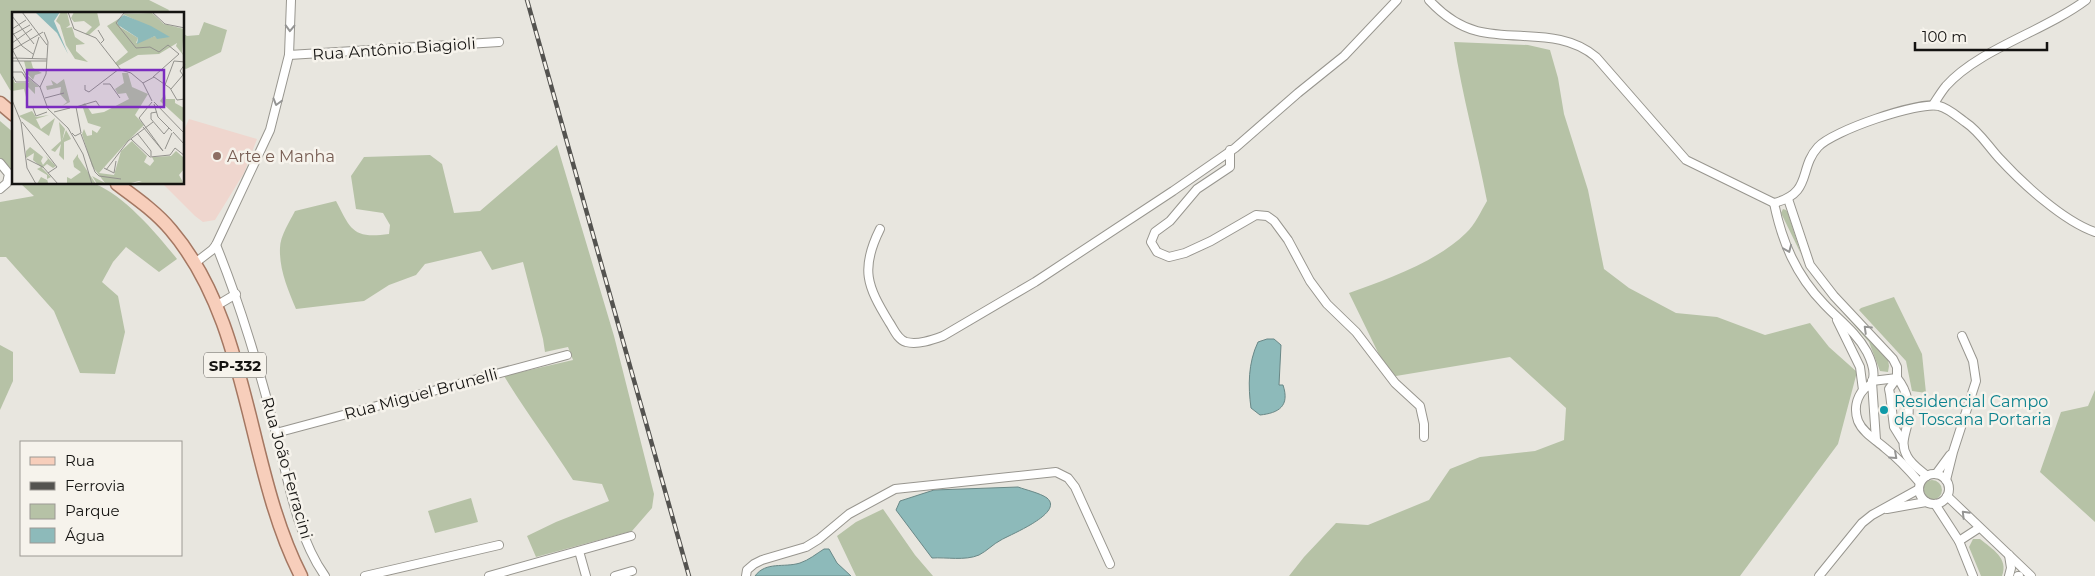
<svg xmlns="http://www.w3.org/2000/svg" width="2095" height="576" viewBox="0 0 2095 576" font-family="Montserrat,sans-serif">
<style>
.education{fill:#efd6ce}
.green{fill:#b6c2a6}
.water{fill:#8dbaba;stroke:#698887}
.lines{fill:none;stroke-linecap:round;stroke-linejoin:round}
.street-casing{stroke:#98968f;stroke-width:10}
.primary-casing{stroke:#a47762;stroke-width:15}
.street{stroke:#fff;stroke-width:8}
.primary{stroke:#f7cebb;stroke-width:12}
.rail-casing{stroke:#545350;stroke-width:4.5}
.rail{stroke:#f6f3ec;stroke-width:2.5;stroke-dasharray:8;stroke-linecap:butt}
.oneway{stroke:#959594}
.education-dot{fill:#8d6e63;stroke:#f6f3ec;stroke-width:2}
.culture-dot{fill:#0f9aa8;stroke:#f6f3ec;stroke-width:2}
.labels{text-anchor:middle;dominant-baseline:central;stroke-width:5;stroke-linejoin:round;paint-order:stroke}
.shield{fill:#f6f3ec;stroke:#585653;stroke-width:1}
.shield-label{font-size:15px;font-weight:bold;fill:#141311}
.street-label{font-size:16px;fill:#141311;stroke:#f6f3ec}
.education-label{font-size:16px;fill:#785e54;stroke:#f6f3ec;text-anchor:start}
.culture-label{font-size:16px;fill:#0d838f;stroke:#f6f3ec;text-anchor:start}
.inset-road{fill:none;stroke:#93928d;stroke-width:1}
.view{fill:#7b2cbf;fill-opacity:0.15;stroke:#7b2cbf;stroke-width:2.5}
.inset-edge{fill:none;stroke:#141311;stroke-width:2.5}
</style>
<rect width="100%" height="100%" fill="#e8e6df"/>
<path class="education" d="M189 119 257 139 244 173 215 220 203 222 195 216 163 184H184V130Z"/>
<g class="green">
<path d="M0 0H149L169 10 167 14H14V92L10 90 0 73Z"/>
<path d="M204 22 227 30 221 52 186 69 184 68V34L187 36 199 35Z"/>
<path d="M1454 42 1528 45 1550 50 1558 78 1564 114 1588 190 1604 269 1629 288 1676 313 1717 317 1765 335 1810 323 1829 347 1857 372 1838 444 1740 576H1289L1304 557 1336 523 1368 525 1429 500 1450 469 1480 457 1535 451 1564 440 1566 408 1510 357 1390 377 1349 293C1386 280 1438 261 1466 233 1475 225 1481 211 1487 201 1477 148 1462 95 1454 42Z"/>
<path d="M0 121 14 133V176L0 162Z"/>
<path d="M557 145 614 336 654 494 652 508 632 531 536 557 527 536 556 522 609 501 602 484 573 480C551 445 526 412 504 376L573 360 568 347 545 352 543 339 523 262 492 270 481 251 425 264 416 275 389 285 364 301 296 309C288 290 279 269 280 248 280 236 290 221 295 211L336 201C351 230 353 239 389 234L390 225 383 213 356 209 351 176 364 157 430 155 442 164 454 213 480 211Z"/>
<path d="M21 184C36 184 84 181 95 184 124 195 158 235 177 259L159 272 126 247 113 262 102 282 118 296 125 332 115 374 80 373 54 311 6 257H0V202L34 196Z"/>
<path d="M1783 209 1786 210 1788 213 1801 254 1781 213Z"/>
<path d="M1894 297 1922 354 1926 393 1912 391 1906 361 1859 310 1861 308Z"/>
<path d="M1834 300 1888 359 1889 366 1888 372 1880 371 1869 342 1834 302Z"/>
<path d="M0 345 13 352V381L0 410Z"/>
<path d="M2095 390V522L2040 472 2061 412 2088 406Z"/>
<circle cx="1932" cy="490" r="10"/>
<path d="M471 498 478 522 435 533 428 511Z"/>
<path d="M883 509 915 555 933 576H856L837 536 856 522Z"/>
<path d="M1973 539H1980C1992 549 2009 558 2002 576H1981L1969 547Z"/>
</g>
<g class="water">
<path d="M1267 339H1274L1281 345 1279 385H1283C1290 406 1279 413 1260 415L1251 408C1248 386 1248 363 1258 342Z"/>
<path d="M1018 487C1026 490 1040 493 1047 498 1065 513 1009 535 1001 540 993 544 987 551 979 555 965 561 946 557 932 558L896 510 900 501 934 490Z"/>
<path d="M824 549H829L837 563 851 576H755C766 561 784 568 800 563 809 560 816 554 824 549Z"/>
</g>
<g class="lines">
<g class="street-casing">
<g id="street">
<path d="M1429 0C1442 14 1458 26 1477 31 1517 41 1562 28 1596 57L1686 160 1774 203"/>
<path d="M289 55 499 42"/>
<path d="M1933 105C1937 99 1941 92 1946 86 1979 49 2045 31 2086 0"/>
<path d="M1230 150V167L1197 189 1170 221 1155 232 1151 242 1157 252 1169 257 1185 253 1211 241 1256 215 1267 216 1274 221 1288 240 1310 281 1327 304 1356 332 1395 383 1420 406 1424 424V437"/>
<path d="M0 163 9 174 7 183 0 189"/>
<path d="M1788 199 1810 265 1834 296 1893 359 1897 367V378C1908 391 1911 409 1907 426 1904 438 1901 445 1907 456 1911 464 1920 470 1927 476"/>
<path d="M1774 203C1813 193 1798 169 1818 147 1832 131 1919 101 1939 106 1948 108 1958 117 1965 122 1979 131 1988 146 1999 158 2022 183 2063 221 2095 232"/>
<path d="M1774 203C1782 242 1796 275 1824 304 1839 320 1856 332 1867 352 1871 360 1876 373 1872 382 1871 385 1867 387 1864 389 1856 398 1854 410 1858 421 1863 433 1876 440 1885 448 1898 458 1909 470 1920 483"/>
<path d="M880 229C860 269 867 286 889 322 894 329 897 339 906 342 918 345 932 340 943 336L1035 282 1173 191 1235 148 1298 93 1344 56 1397 0"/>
<path d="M216 245C241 306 259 369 276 433 288 479 297 537 325 576"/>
<path d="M195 263 212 250 216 245 270 130 289 55 291 0"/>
<path d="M216 306 236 294"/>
<path d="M1837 320 1860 367 1863 390"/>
<path d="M1897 378 1889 389 1890 394 1894 427 1902 440"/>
<path d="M1872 381 1897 378"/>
<path d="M1872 382 1876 440"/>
<path d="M276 433 567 355"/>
<path d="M1936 474 1950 455"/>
<circle cx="1934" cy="489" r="15"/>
<path d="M1946 480 1953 452 1976 381 1973 361 1962 336"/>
<path d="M1947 496 2031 576"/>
<path d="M1935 504 1959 541 1973 576"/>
<path d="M1887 509 1926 502"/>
<path d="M1959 541 1979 528"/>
<path d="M579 551 586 576"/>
<path d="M365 576 499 545"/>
<path d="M489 576 631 536"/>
<path d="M615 576 632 571"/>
<path d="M746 576 747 570 754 564 762 560 806 547 819 539 849 514 895 489 1056 472 1068 478 1075 487 1110 564"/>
<path d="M1819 576 1862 523 1872 515 1919 489"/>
<path d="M2009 576 2011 568 2009 555"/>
<path d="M2018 576H2019"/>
</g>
</g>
<g class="primary-casing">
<g id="primary">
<path d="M0 103 14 115"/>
<path d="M117 184C136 198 156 212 171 230 251 324 246 469 301 576"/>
</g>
</g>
<use href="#street" class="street"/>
<use href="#primary" class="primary"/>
<g class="rail-casing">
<path id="rail" d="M527 0 689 576"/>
</g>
<use href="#rail" class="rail"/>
</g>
<defs><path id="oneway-chevron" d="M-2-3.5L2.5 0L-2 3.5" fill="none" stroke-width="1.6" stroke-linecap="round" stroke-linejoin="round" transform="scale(1.25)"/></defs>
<g class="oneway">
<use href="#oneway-chevron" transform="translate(290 28) rotate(92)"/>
<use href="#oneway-chevron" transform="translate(277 102) rotate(106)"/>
<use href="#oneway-chevron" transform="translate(1788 249) rotate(67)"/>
<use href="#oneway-chevron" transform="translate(1867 329) rotate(-136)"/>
<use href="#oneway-chevron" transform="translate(1894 456) rotate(42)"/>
<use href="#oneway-chevron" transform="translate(1965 514) rotate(-135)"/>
</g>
<circle class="education-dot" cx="217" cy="156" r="5"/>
<circle class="culture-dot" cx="1884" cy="410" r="5"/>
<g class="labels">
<rect class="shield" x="204" y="352.5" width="62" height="25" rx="4"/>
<g class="shield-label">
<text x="235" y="365">SP-332</text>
</g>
<g class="street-label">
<text transform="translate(394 49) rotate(-4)">Rua Antônio Biagioli</text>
<text transform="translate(421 394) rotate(-15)">Rua Miguel Brunelli</text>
<text transform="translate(287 468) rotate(74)">Rua João Ferracini</text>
</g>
<g class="education-label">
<text x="227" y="156">Arte e Manha</text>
</g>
<g class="culture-label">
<text x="1894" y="401">Residencial Campo<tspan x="1894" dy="18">de Toscana Portaria</tspan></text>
</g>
</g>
<g transform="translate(12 12)">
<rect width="172" height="172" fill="#e8e6df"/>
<path d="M49 0H55L58 13 54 16 60 15 63 25 73 32 64 33V39L76 50 63 47 54 33 48 13 44 9ZM62 0H85L88 13 77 23 73 22 80 15 72 9 62 10 59 6ZM140 1 152 12 172 17 170 40 172 44 164 34 165 31 147 42 126 43 106 54 103 51 116 40 95 14 105 8 108 15 126 26 124 31 143 24 157 25 111 2ZM12 49H19L21 56 30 61 23 63 21 68 15 61ZM11 61 27 75H23V82L16 75 14 85 12 77 0 79V65L3 71H17ZM110 61H116L120 75 136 82 123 103 132 113 113 132 87 161 102 163 109 139 120 129 135 144 132 150 138 154 142 149 140 145 159 144 164 139 172 146V157L167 163 172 172H120L130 169H127L115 172H85L80 164 93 171 80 154 70 122 72 117 75 124 80 123V118L85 121 89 115 76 111 70 93 73 91 80 102 92 100 117 87 114 81 106 82 103 77 112 71ZM52 67 58 90 50 94 55 90 48 82 49 75 35 78 34 74 41 73 39 68 45 72ZM153 82 154 87H163V91L172 96V111L148 89ZM20 99 24 105 37 103 24 107 29 117 43 106 37 124 7 104ZM47 110 53 117 50 129 54 118 59 127 52 130V148L47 143 49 132 43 140 39 138 49 129ZM18 135 31 145 29 149 31 153 36 147 33 143 44 154 41 156 35 152 30 156 39 165 35 167 36 171 42 172H25L29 165 35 168V163L25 157 29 155 21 148 22 141 14 146V139ZM66 142V145L84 172H55V165L59 167 69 160 62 155 61 149Z" fill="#b6c2a6"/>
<path d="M48 0 42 9 56 42 45 21 24 1ZM112 3 139 14 158 25 145 27 143 24 125 32 126 26 106 13 105 8Z" fill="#8dbaba"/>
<path class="inset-road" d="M10 0 35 33M56 0 62 17 84 26 109 58 119 61 131 71M140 0 112 1 104 11 124 36 138 35 147 40 156 33 167 42 141 65M140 0 153 12 173 16M0 4 22 32M0 17 14 8M86 18 92 28 89 31M0 20 10 34 21 42M0 23 18 13M0 31 20 17M0 37 14 63 28 75 36 97 56 116 71 142 80 172M0 38 31 20M0 46 35 47M20 47 27 25M0 49H35M0 60H10L16 70M0 63 4 70H16M131 71 142 65 158 76 165 88 173 87M131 71 140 89M91 72H98L108 86M73 73V78L77 80 107 57M153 73 162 49 173 50M28 75 34 62 36 30 32 20M159 77 171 63 168 59 173 52M33 86 52 81M0 88 9 110 15 156 24 172M140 90 127 106 151 139M142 90 173 122M142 92 146 105 160 119M21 96 24 104 35 100M42 100 58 96M145 100 139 101V107L152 122 157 116M10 110 45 155 36 161M131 115 151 139M161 120 173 133M60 121 63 124 69 121 64 95 84 89 88 95M125 121 139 139V144M69 122 83 160 87 164 109 167M119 127 138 145 158 143 163 136 173 144M153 137 160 121M15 147 31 155 46 172M92 156 102 161 104 149M94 158 116 129 141 110"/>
<path class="view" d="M15 58H152V95H15Z"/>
<rect width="172" height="172" class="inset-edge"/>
</g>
<rect x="20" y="441" width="162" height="115" fill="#f6f3ec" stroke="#9c9994"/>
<rect x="30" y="457" width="25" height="8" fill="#f7cebb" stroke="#9c9994"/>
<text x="65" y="466" font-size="15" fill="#141311">Rua</text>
<rect x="30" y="482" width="25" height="8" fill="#545350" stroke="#9c9994"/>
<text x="65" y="491" font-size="15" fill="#141311">Ferrovia</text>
<rect x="30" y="504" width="25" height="15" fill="#b6c2a6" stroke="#9c9994"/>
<text x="65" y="516" font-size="15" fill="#141311">Parque</text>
<rect x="30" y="528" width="25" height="15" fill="#8dbaba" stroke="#9c9994"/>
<text x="65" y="541" font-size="15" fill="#141311">Água</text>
<path d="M1915 42v8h132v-8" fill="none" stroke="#141311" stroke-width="2.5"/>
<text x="1922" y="42" font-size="15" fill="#141311" stroke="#f6f3ec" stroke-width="4" paint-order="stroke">100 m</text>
</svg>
